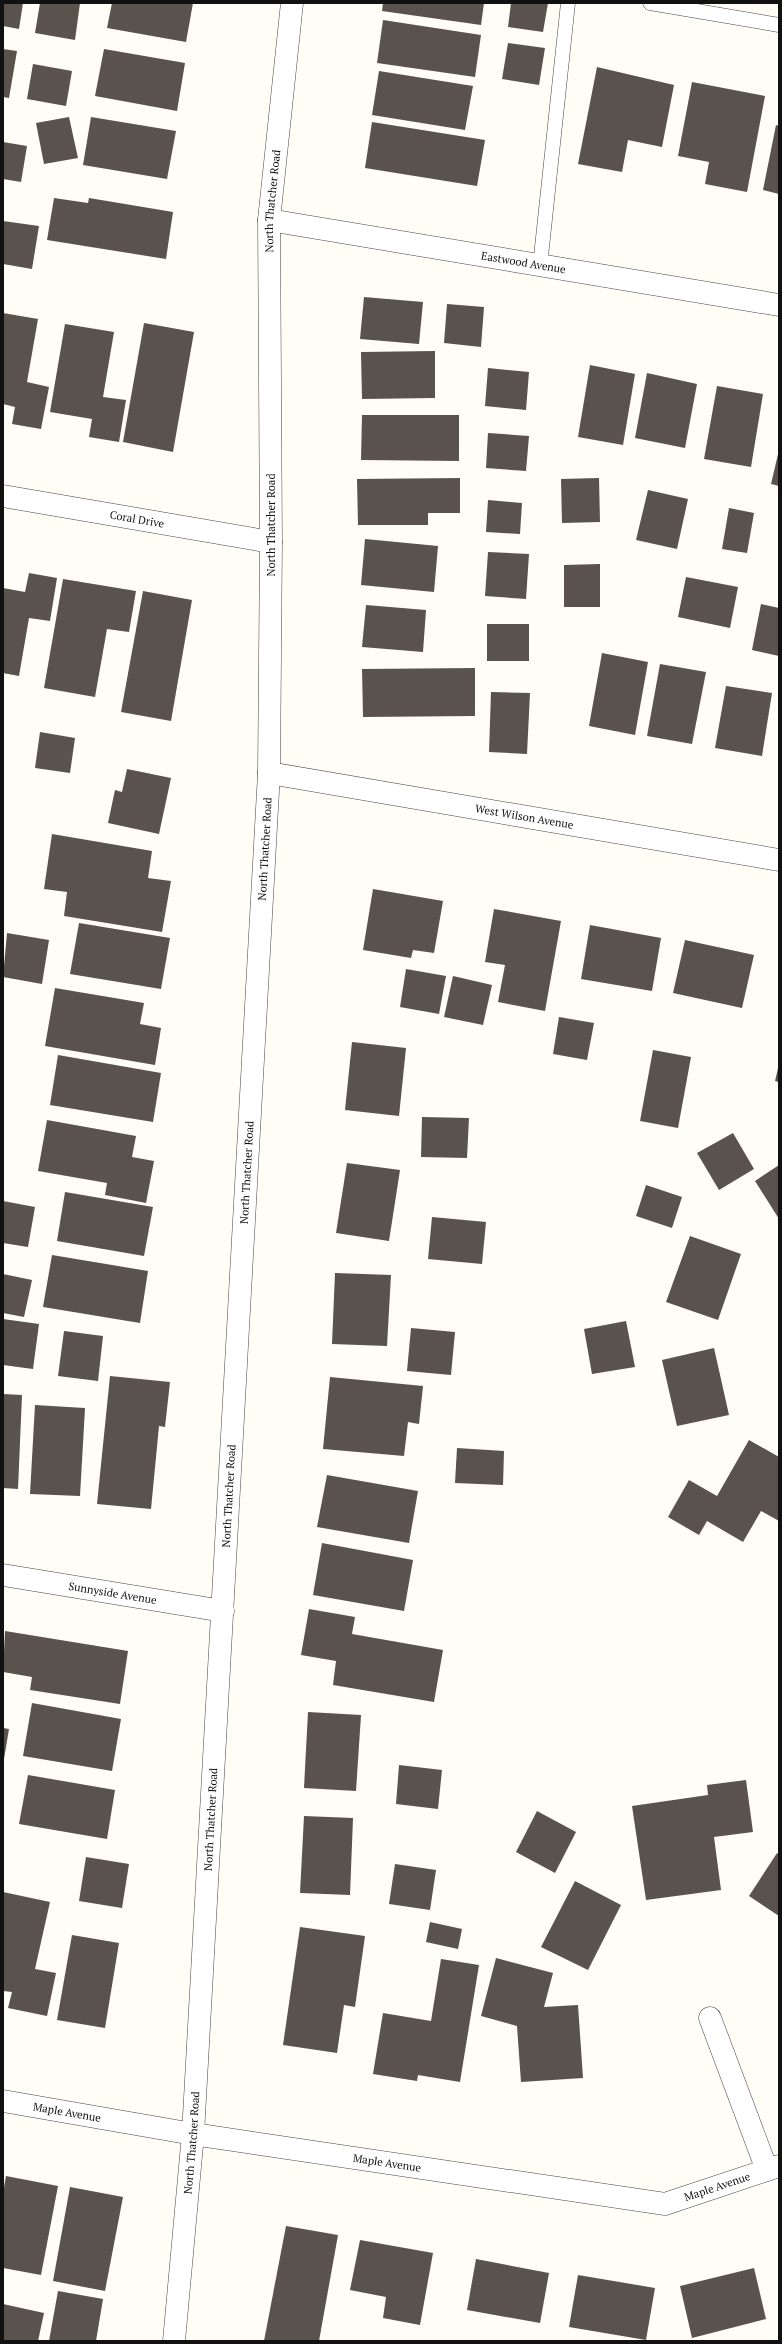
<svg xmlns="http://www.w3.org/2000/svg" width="782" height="2344" viewBox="0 0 782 2344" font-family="'PT Serif',serif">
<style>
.building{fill:#5a524d}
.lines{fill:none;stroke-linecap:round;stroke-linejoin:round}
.lane-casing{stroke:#444;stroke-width:15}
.street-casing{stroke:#444;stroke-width:23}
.lane{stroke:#fff;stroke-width:14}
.street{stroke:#fff;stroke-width:22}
.labels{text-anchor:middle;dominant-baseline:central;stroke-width:4;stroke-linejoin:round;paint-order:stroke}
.street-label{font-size:11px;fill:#111;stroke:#fff}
</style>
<rect width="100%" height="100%" fill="#fffdf5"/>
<g class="building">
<path d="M3 3H23L19 29 3 26Z"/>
<path d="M40 3H80L75 40 35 33Z"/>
<path d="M112 3H193L186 42 107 28Z"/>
<path d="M383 3H484L481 25 382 11Z"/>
<path d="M511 3H548L543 32 508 27Z"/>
<path d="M383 20 481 35 475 77 377 63Z"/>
<path d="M508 43 545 48 539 85 502 79Z"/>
<path d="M3 49 17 51 9 98 3 97Z"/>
<path d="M104 49 185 63 177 111 95 96Z"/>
<path d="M33 64 72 71 66 106 27 99Z"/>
<path d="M597 67 674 85 662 147 628 140 622 172 578 164Z"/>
<path d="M379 71 473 86 465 130 372 115Z"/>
<path d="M692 82 765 96 747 192 705 184 709 162 678 156Z"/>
<path d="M69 117 78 158 44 164 36 123Z"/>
<path d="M91 117 176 131 167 179 83 165Z"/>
<path d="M372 122 485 140 477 186 365 168Z"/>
<path d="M776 125 779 126V194L763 190Z"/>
<path d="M3 142 27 146 21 182 3 179Z"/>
<path d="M54 198 88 203 89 198 173 212 166 259 47 240Z"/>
<path d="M3 221 39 226 32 269 3 264Z"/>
<path d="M364 297 423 302 419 344 360 339Z"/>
<path d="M447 304 484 307 481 347 444 343Z"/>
<path d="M3 313 38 319 27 382 49 387 41 429 12 424 15 407 3 404Z"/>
<path d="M144 323 194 332 173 452 123 442Z"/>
<path d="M65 324 114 332 103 397 126 400 119 442 89 437 92 419 50 412Z"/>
<path d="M435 351V398L362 399 361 352Z"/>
<path d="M590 365 635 374 623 445 578 437Z"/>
<path d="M488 368 529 372 526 410 485 406Z"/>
<path d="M647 373 697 384 685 448 635 438Z"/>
<path d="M717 386 763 394 751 467 704 459Z"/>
<path d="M362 415H459V461L361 460Z"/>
<path d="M488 433 529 436 526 471 486 468Z"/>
<path d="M779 450V486L771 484Z"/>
<path d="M460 478V513H428V525H358L357 479Z"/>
<path d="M599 478 600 522 562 523 561 479Z"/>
<path d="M648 490 688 499 677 549 636 540Z"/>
<path d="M488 500 522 503 520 534 486 532Z"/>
<path d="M729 508 754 513 747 553 722 549Z"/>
<path d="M365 539 438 546 434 592 361 585Z"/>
<path d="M488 552 529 554 526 599 485 596Z"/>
<path d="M600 564V607H564V565Z"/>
<path d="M29 573 57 578 50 621 29 618 19 676 3 673V588L25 592Z"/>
<path d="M686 577 738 587 730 628 678 617Z"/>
<path d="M63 579 136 591 129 632 107 629 95 697 44 688Z"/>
<path d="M143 591 192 600 171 721 121 712Z"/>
<path d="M761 604 779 608V656L752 650Z"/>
<path d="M366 605 426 610 423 652 362 647Z"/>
<rect x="487" y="624" width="42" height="37"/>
<path d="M602 653 648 662 635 735 589 726Z"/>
<path d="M660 664 706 672 692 744 647 736Z"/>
<path d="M475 668V716L363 717 362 669Z"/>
<path d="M726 686 772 693 762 756 715 748Z"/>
<path d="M491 692 530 693 527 754 489 752Z"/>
<path d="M40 732 75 738 70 773 35 768Z"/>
<path d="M127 769 171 778 159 834 108 823 115 790 122 792Z"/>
<path d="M52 834 152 851 148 878 171 881 162 932 64 916 67 892 44 889Z"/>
<path d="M373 889 443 901 434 953 413 950 411 958 363 950Z"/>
<path d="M494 909 561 921 545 1011 498 1002 505 965 485 962Z"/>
<path d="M79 923 170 938 161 989 70 974Z"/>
<path d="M590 925 661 938 652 991 581 979Z"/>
<path d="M7 933 49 940 42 984 3 977Z"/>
<path d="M685 940 754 955 742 1008 673 993Z"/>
<path d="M406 969 446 976 439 1014 400 1007Z"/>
<path d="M453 976 492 985 483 1025 444 1017Z"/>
<path d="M55 988 144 1003 140 1024 161 1028 155 1065 45 1046Z"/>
<path d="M559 1017 594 1023 587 1060 553 1054Z"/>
<path d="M352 1042 406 1048 399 1116 345 1110Z"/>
<path d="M653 1050 691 1057 678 1128 640 1121Z"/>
<path d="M58 1055 161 1073 153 1122 50 1105Z"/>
<path d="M779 1064V1082L775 1081Z"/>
<path d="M422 1117 469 1118 467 1158 421 1157Z"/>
<path d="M47 1120 136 1136 132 1157 154 1161 146 1203 105 1195 107 1183 38 1171Z"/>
<path d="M733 1133 754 1169 719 1190 697 1153Z"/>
<path d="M347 1163 400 1170 389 1241 336 1233Z"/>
<path d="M779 1165V1219L755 1181Z"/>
<path d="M646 1185 682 1197 672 1228 636 1216Z"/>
<path d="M65 1192 153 1207 144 1256 57 1241Z"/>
<path d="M3 1201 35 1207 28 1247 3 1243Z"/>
<path d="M432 1217 486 1222 482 1264 428 1259Z"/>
<path d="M690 1236 741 1254 718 1320 666 1302Z"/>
<path d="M52 1255 148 1271 140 1323 43 1307Z"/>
<path d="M335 1273 391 1275 387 1346 332 1344Z"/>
<path d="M3 1274 32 1280 24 1317 3 1313Z"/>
<path d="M3 1319 39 1324 33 1369 3 1365Z"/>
<path d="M626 1321 635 1367 592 1374 584 1329Z"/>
<path d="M411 1328 455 1332 451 1375 407 1371Z"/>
<path d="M64 1331 103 1336 98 1381 58 1376Z"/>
<path d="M714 1348 729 1415 677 1426 662 1360Z"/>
<path d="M110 1376 170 1382 165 1427 159 1426 151 1509 97 1504Z"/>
<path d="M330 1377 423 1386 419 1424 408 1422 404 1456 323 1449Z"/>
<path d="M3 1394 22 1395 18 1489 3 1488Z"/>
<path d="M35 1405 85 1408 80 1496 30 1494Z"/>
<path d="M749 1440 779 1457V1521L761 1511 743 1542 707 1521 699 1535 668 1517 689 1480 717 1496Z"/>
<path d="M457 1448 504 1451 503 1485 455 1483Z"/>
<path d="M327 1475 418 1491 409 1543 317 1527Z"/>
<path d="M322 1543 413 1560 404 1611 313 1595Z"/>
<path d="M309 1609 355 1617 352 1634 443 1650 434 1702 333 1685 336 1661 301 1655Z"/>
<path d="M5 1631 128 1651 120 1704 30 1690 32 1677 3 1672Z"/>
<path d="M32 1703 121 1719 112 1771 23 1756Z"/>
<path d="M308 1712 361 1715 356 1791 304 1788Z"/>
<path d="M3 1728 9 1729 4 1759H3Z"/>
<path d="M399 1765 442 1770 438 1809 396 1804Z"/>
<path d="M28 1775 115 1790 107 1839 19 1824Z"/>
<path d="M746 1780 753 1832 714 1837 721 1890 646 1900 632 1806 708 1795 707 1785Z"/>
<path d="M537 1811 576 1832 555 1873 516 1852Z"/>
<path d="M304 1816 353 1818 350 1895 300 1893Z"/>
<path d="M777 1853 779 1855V1916L749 1896Z"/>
<path d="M86 1857 129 1864 122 1908 79 1901Z"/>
<path d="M395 1864 436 1870 430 1910 389 1904Z"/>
<path d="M575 1881 621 1905 588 1970 541 1947Z"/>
<path d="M3 1892 50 1902 35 1969 56 1973 47 2016 8 2008 12 1992 3 1991Z"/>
<path d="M430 1922 462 1929 458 1949 426 1942Z"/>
<path d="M300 1927 365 1936 355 2007 344 2005 337 2053 283 2045Z"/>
<path d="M72 1935 119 1943 105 2028 57 2020Z"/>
<path d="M496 1958 553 1973 544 2007 578 2005 583 2078 521 2082 517 2026 481 2016Z"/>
<path d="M441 1959 479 1965 460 2082 418 2075 417 2081 373 2074 383 2013 431 2021Z"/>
<path d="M6 2176 58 2186 41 2275 3 2268V2193Z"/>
<path d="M70 2187 123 2197 105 2291 53 2281Z"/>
<path d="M286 2226 338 2235 319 2341H264Z"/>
<path d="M360 2240 433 2253 420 2325 383 2318 386 2297 350 2290Z"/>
<path d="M476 2259 549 2273 540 2323 467 2310Z"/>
<path d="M754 2268 766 2319 692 2338 680 2286Z"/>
<path d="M578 2275 655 2288 646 2340 569 2327Z"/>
<path d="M58 2291 103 2299 96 2341H49Z"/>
<path d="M3 2304 44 2313 38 2341H3Z"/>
</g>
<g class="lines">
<g class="lane-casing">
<g id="lane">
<path d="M650 3 779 25"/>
<path d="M540 266 568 3"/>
</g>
</g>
<g class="street-casing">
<g id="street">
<path id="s1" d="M269 220 779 305"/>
<path id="s2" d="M3 496 271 542"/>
<path id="s3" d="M269 773 779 860"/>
<path id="s4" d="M3 1575 223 1611"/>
<path d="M710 2018 767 2170"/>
<path id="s5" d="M3 2101 193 2134 665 2204 779 2166"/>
<path id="s6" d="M174 2341 193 2134 269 773 271 542 269 220 292 3"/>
</g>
</g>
<use href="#lane" class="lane"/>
<use href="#street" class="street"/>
</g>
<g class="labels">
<g class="street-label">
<text stroke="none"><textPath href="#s6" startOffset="2143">North Thatcher Road</textPath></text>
<text stroke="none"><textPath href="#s1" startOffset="258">Eastwood Avenue</textPath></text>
<text stroke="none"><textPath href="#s2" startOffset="136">Coral Drive</textPath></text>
<text transform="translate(271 525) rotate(-90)">North Thatcher Road</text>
<text stroke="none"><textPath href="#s3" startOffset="259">West Wilson Avenue</textPath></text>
<text stroke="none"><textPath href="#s6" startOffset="1495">North Thatcher Road</textPath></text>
<text stroke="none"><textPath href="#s6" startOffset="1171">North Thatcher Road</textPath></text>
<text stroke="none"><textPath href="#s6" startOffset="847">North Thatcher Road</textPath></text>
<text stroke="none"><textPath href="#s4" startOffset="111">Sunnyside Avenue</textPath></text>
<text stroke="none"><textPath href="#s6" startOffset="523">North Thatcher Road</textPath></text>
<text stroke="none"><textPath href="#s5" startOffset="65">Maple Avenue</textPath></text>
<text stroke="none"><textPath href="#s6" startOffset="199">North Thatcher Road</textPath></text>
<text stroke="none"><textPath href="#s5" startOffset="389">Maple Avenue</textPath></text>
<text stroke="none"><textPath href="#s5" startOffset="725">Maple Avenue</textPath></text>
</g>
</g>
<rect width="782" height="2344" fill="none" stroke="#111111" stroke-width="8"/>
</svg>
